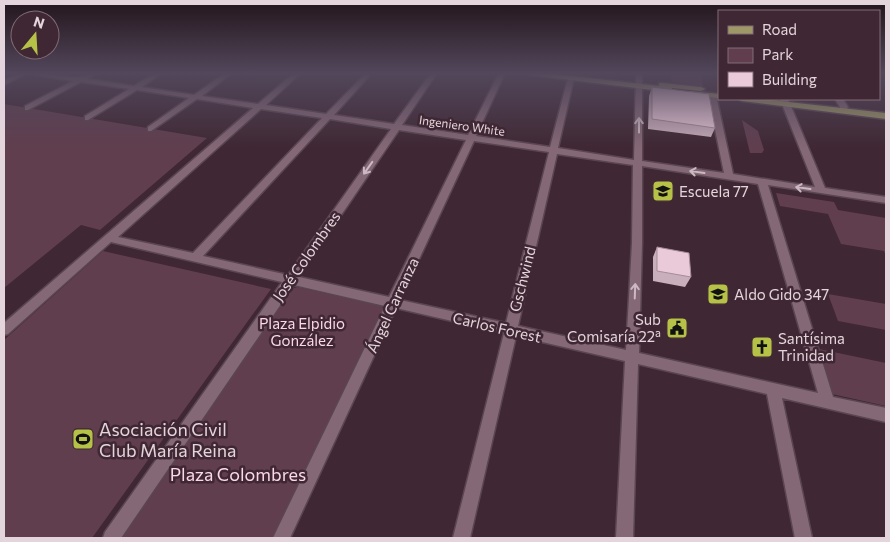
<svg xmlns="http://www.w3.org/2000/svg" width="890" height="542" viewBox="0 0 890 542" font-family="Commissioner,sans-serif">
<style>
.green{fill:#603e4e}
.lines{fill:none;stroke-linecap:round;stroke-linejoin:round}
.minor-casing{stroke:#5a4651;stroke-width:3}
.major-casing{stroke:#5a4651;stroke-width:3}
.minor{fill:#856876;fill-rule:evenodd}
.major{fill:#9e9867;fill-rule:evenodd}
.wall{fill:#c9aebb}
.building{fill:#eacad9;stroke:#a48d98}
.oneway{stroke:#ccb9c2}
.labels{text-anchor:middle;dominant-baseline:central;stroke-width:5;stroke-linejoin:round;paint-order:stroke}
.far-street-label{font-size:12px;fill:#e4d4db;stroke:#3f2733}
.poi-label{font-size:15px;fill:#e4d4db;stroke:#3f2733;text-anchor:start}
.street-label{font-size:15px;fill:#e4d4db;stroke:#3f2733}
.park-label{font-size:15px;fill:#fbd7e8;stroke:#3f2733}
.near-poi-label{font-size:18px;fill:#e4d4db;stroke:#3f2733;text-anchor:start}
.near-park-label{font-size:18px;fill:#fbd7e8;stroke:#3f2733}
</style>
<rect width="100%" height="100%" fill="#3f2733"/>
<g class="green">
<path d="M671 73H701L703 86 672 82Z"/>
<path d="M4 104 207 138 100 230 81 225 4 288Z"/>
<path d="M742 120 758 131 764 150 762 153H750Z"/>
<path d="M776 193 834 202 838 210 886 218V256L884 251 841 244 828 214 780 206Z"/>
<path d="M103 251 271 289 92 538H4V340Z"/>
<path d="M297 287 382 306 384 315 276 538H119L288 290Z"/>
<path d="M828 294 886 304V330L838 321Z"/>
<path d="M819 349 886 363V406L832 394Z"/>
</g>
<g class="lines">
<g class="minor-casing">
<g id="minor">
<path d="M20 73H28L4 85V80Z"/>
<path d="M32 73C47 73 62 77 77 77 83 77 89 73 96 73L88 79 134 86 155 73H162L142 87 194 95 225 73H232L202 96 258 104 294 73H301L266 105 326 114 366 73H372L334 115 394 124 431 73H437L402 125 468 135 499 73H505L476 136 550 147 568 78 571 76 574 78 558 148 634 160 636 73H642V161L724 173 708 95 712 93 716 95 733 174 815 187 780 99H788L825 188 886 197V203L768 185 833 397 886 408V422L782 398 812 538H795L767 394 638 364 633 538H616L625 361 516 336 470 538H453L504 333 396 308 290 538H273L385 306 294 285 121 538H103L105 532 282 282 111 242 8 334 4 335V323L253 108 197 99 151 131H148V127L189 98 137 90 88 120H85V116L129 89 81 82 28 110H25V106L73 81 35 75ZM261 109 322 118 193 253 118 237ZM330 119 391 129 288 275 203 256ZM399 130 466 140 389 297 299 277ZM474 141 549 152 506 323 400 300ZM557 154 633 165 632 243 626 350 518 326ZM642 166 758 184 818 393 639 353 642 243Z"/>
<path d="M835 99H843L848 107 847 109H841Z"/>
</g>
</g>
<g class="major-casing">
<g id="major">
<path d="M526 73H546L659 86V83H662L701 87 705 89 701 91 672 88V92H669L530 75Z"/>
<path d="M690 91 719 94V98L690 95Z"/>
<path d="M738 99H761L886 113V119L742 101Z"/>
</g>
</g>
<use href="#minor" class="minor"/>
<use href="#major" class="major"/>
</g>
<g class="wall">
<path d="M652 87 715 128 711 137 648 129 649 96Z"/>
<path d="M657 247 691 277 685 287 653 281V257Z"/>
</g>
<g class="building">
<path d="M652 87 709 94 715 128 652 119Z"/>
<path d="M657 247 689 253 691 277 657 271Z"/>
</g>
<defs><path id="oneway-shaft" d="M-6 0H5M1.5-3L5.5 0L1.5 3" fill="none" stroke-width="1.6" stroke-linecap="round" stroke-linejoin="round" transform="scale(1.25)"/></defs>
<g class="oneway">
<use href="#oneway-shaft" transform="translate(639 125) rotate(-90)"/>
<use href="#oneway-shaft" transform="translate(368 168) rotate(125)"/>
<use href="#oneway-shaft" transform="translate(697 172) rotate(-172)"/>
<use href="#oneway-shaft" transform="translate(803 188) rotate(-172)"/>
<use href="#oneway-shaft" transform="translate(635 291) rotate(-88)"/>
</g>
<linearGradient id="sky" x2="0" y2="1"><stop stop-color="#23151c"/><stop offset="0.49" stop-color="#52475b"/><stop offset="1" stop-color="#52475b" stop-opacity="0"/></linearGradient>
<rect width="890" height="149" fill="url(#sky)"/>
<defs>
<g id="school-square" transform="scale(1.125)"><rect x="-9" y="-9" width="18" height="18" rx="4" fill="#b6c148" stroke="#3f2733"/><path d="M0-5L7-2L0 1L-7-2ZM-4 1L0 2.5L4 1V4Q0 6-4 4Z" fill="#111"/></g>
<g id="civic-square" transform="scale(1.125)"><rect x="-9" y="-9" width="18" height="18" rx="4" fill="#b6c148" stroke="#3f2733"/><path d="M-.6-6.5H3V-4.5H.6V-3L4-1V1h2V6H-6V1h2V-1L-.6-3ZM-1.2 2.5V6h2.4V2.5Z" fill="#111"/></g>
<g id="church-square" transform="scale(1.125)"><rect x="-9" y="-9" width="18" height="18" rx="4" fill="#b6c148" stroke="#3f2733"/><path d="M-1.2-6h2.4v3.5h3.3v2.4h-3.3V6h-2.4V-.1h-3.3v-2.4h3.3Z" fill="#111"/></g>
<g id="stadium-square" transform="scale(1.125)"><rect x="-9" y="-9" width="18" height="18" rx="4" fill="#b6c148" stroke="#3f2733"/><path d="M0-5a6.5 5 0 1 0 0 10a6.5 5 0 1 0 0-10ZM-3.5-1.8h7v3.6h-7Z" fill="#111"/></g>
</defs>
<g fill-rule="evenodd">
<use href="#school-square" x="663" y="191"/>
<use href="#school-square" x="718" y="294"/>
<use href="#civic-square" x="677" y="328"/>
<use href="#church-square" x="762" y="347"/>
<use href="#stadium-square" x="83" y="439"/>
</g>
<g class="labels">
<g class="far-street-label">
<text transform="translate(462 125) rotate(8)">Ingeniero White</text>
</g>
<g class="poi-label">
<text x="679" y="191">Escuela 77</text>
<text x="734" y="294">Aldo Gido 347</text>
<text x="661" y="319" text-anchor="end">Sub<tspan x="661" dy="17">Comisaría 22ª</tspan></text>
<text x="778" y="338">Santísima<tspan x="778" dy="17">Trinidad</tspan></text>
</g>
<g class="street-label">
<text transform="translate(306 256) rotate(-55)">José Colombres</text>
<text transform="translate(522 279) rotate(-76)">Gschwind</text>
<text transform="translate(392 305) rotate(-65)">Ángel Carranza</text>
<text transform="translate(497 327) rotate(13)">Carlos Forest</text>
</g>
<g class="park-label">
<text x="302" y="323">Plaza Elpidio<tspan x="302" dy="17">González</tspan></text>
</g>
<g class="near-poi-label">
<text x="99" y="429">Asociación Civil<tspan x="99" dy="21">Club María Reina</tspan></text>
</g>
<g class="near-park-label">
<text x="238" y="474">Plaza Colombres</text>
</g>
</g>
<rect width="890" height="542" fill="none" stroke="#e4d4db" stroke-width="10"/>
<rect x="718" y="10" width="162" height="90" fill="#3f2733" stroke="#816c76"/>
<rect x="728" y="26" width="25" height="8" fill="#9e9867" stroke="#816c76"/>
<text x="762" y="35" font-size="15" fill="#e4d4db">Road</text>
<rect x="728" y="48" width="25" height="15" fill="#603e4e" stroke="#816c76"/>
<text x="762" y="60" font-size="15" fill="#e4d4db">Park</text>
<rect x="728" y="72" width="25" height="15" fill="#eacad9" stroke="#816c76"/>
<text x="762" y="85" font-size="15" fill="#e4d4db">Building</text>
<g transform="translate(35 35) rotate(18)"><circle r="24" fill="#3f2733" stroke="#816c76"/>
<path d="M0-4L9 19L0 12L-9 19Z" fill="#b6c148"/>
<text y="-8" font-size="14" font-weight="bold" text-anchor="middle" fill="#e4d4db">N</text>
</g>
</svg>
